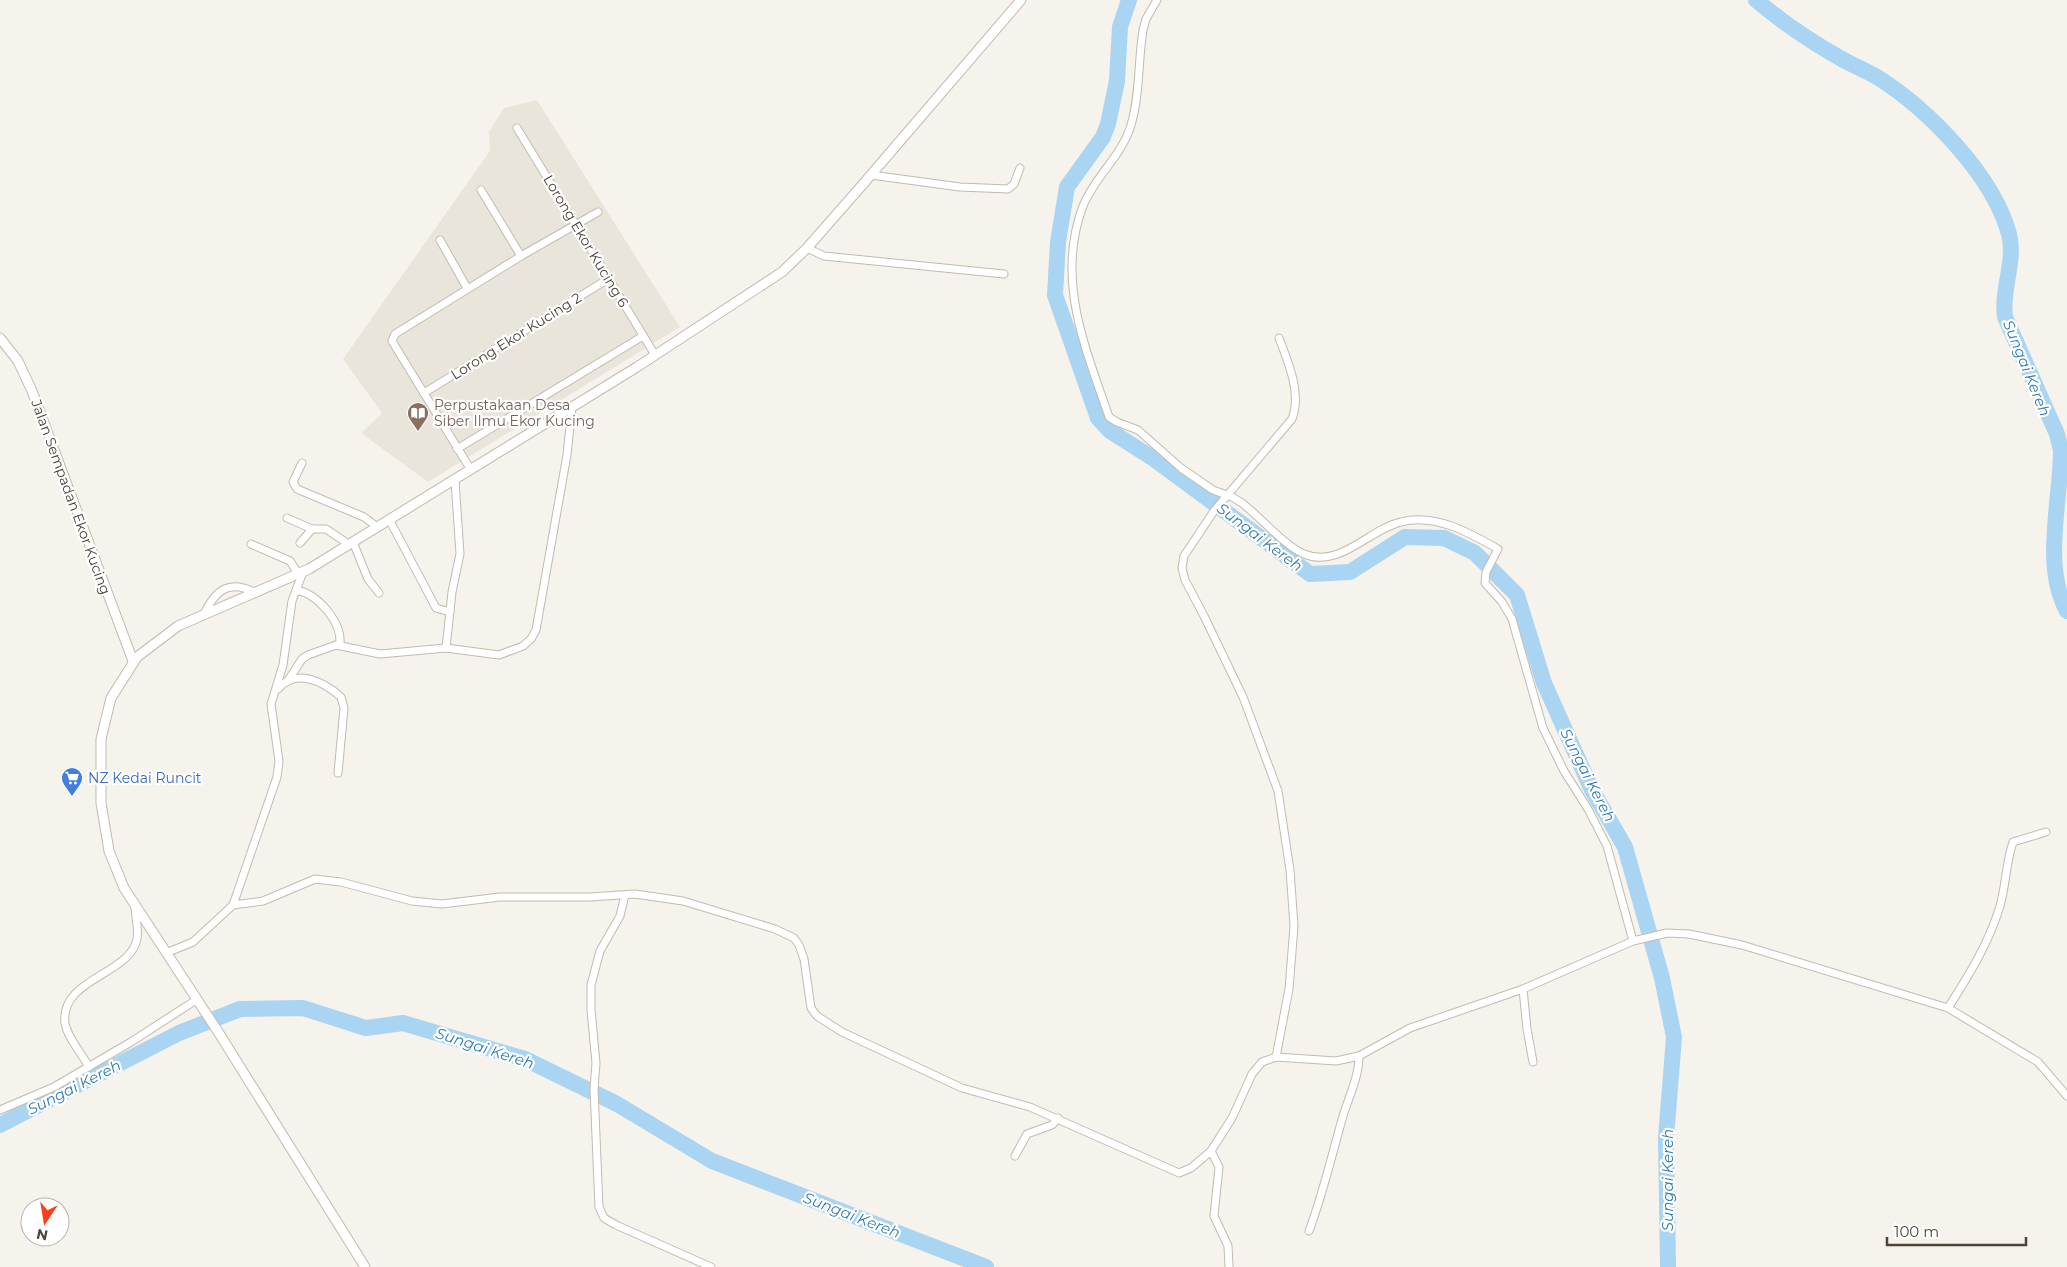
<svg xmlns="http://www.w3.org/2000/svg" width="2067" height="1267" viewBox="0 0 2067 1267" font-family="Montserrat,sans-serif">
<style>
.residential{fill:#eae5da}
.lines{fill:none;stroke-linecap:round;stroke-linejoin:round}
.river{stroke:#a9d4f2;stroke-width:16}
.minor-casing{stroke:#c2bbae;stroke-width:9}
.tertiary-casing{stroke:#c2bbae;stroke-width:11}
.minor{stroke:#fff;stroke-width:7}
.tertiary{stroke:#fff;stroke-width:9}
.labels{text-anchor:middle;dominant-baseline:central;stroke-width:4.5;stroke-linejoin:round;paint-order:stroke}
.street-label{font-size:14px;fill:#4b4439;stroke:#fff}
.education-label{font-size:14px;fill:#785e54;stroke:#fff;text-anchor:start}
.shop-label{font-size:14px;fill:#366cbe;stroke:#fff;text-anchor:start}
.water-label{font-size:15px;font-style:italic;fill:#2e7ab2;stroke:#fff}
</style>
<rect width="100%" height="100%" fill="#f6f3ec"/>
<path class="residential" d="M537 100 680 327 428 482 361 433 382 413 343 359 490 151 489 132 504 108Z"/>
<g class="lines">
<g class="river">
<path d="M1129 0 1120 27 1117 81 1108 124 1103 137 1067 187 1058 242 1055 295 1098 418 1110 431 1154 459 1310 574 1350 572 1405 537 1444 538 1475 553 1517 595 1544 683 1592 790 1625 847 1662 978 1674 1037 1666 1138 1668 1267"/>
<path d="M1756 0C1782 22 1810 41 1840 58 1852 65 1865 70 1877 77 1928 109 1993 175 2009 234 2016 261 2001 290 2005 317L2057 434 2061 450C2061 500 2042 566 2067 611"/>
<path d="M0 1125 179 1033 240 1009 303 1008 366 1028 403 1023 525 1059 617 1104 712 1161 986 1267"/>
</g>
<g class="minor-casing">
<g id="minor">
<path d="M1157 0 1146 19 1143 30C1138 61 1140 95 1131 125 1122 156 1095 176 1083 206 1055 280 1086 349 1109 417L1117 422 1138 430 1181 468 1213 490 1232 497 1242 503C1259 516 1286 547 1304 554 1340 569 1369 529 1401 522 1435 513 1470 533 1498 549L1486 572 1485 583 1502 602 1512 619 1543 728 1564 771 1588 809 1607 846 1633 941"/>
<path d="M517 128 655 355"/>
<path d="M871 175 960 187 1008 189 1014 184 1020 168"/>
<path d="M481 190 521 256"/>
<path d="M440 240 467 288"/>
<path d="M807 248 824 256 1004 274"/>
<path d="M424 393 608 279"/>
<path d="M457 449 643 336"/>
<path d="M302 463 293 482 297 489 364 517 377 527"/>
<path d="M471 470 392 341 395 334 521 256 598 212"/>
<path d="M287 518 312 529H326L344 541 347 547"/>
<path d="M389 519 436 608 450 612"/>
<path d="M353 542 368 579 379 593"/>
<path d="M300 543 312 529"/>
<path d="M251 544 290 561 299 575"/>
<path d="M296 590C318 594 342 622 340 644"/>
<path d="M204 614C216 589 230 579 256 593"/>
<path d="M446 648 452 592 460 554 455 480"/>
<path d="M289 679 302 659 308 655 336 645 380 654 446 648 499 655 523 646 531 639 536 630 567 455 572 406"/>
<path d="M278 689C296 668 323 681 341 697L344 708 338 773"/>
<path d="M625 895 620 916 600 951 591 985V1010L596 1063 594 1089 599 1207 604 1218 616 1225 711 1267"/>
<path d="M233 905 277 777 279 761 271 704 283 665 292 601 303 572"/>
<path d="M166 953 193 942 233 905 263 901 315 879 341 882 412 901 442 904 500 897H590L635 894 683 901 775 929 794 938 799 945 804 959 811 1008 817 1016 842 1032 962 1088 1030 1107 1179 1173 1191 1168 1211 1151 1232 1118 1252 1074 1262 1062 1276 1057 1336 1061 1359 1056 1410 1028 1523 989 1633 941 1667 933 1689 934 1742 945 1948 1008 2038 1062 2067 1096"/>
<path d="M1523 989 1527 1029 1533 1062"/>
<path d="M1948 1008C1969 975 1989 943 2000 906 2006 885 2006 862 2013 842L2046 832"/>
<path d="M1276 1057 1289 989 1294 926 1290 870 1278 791 1243 697 1204 616 1185 580 1182 568 1184 556 1214 511 1292 419C1302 393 1288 362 1279 338"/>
<path d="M89 1067C82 1054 67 1037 65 1023 60 978 130 975 137 939 139 930 135 916 135 905"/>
<path d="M0 1110 54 1087 131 1042 196 1000"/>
<path d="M1211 1151 1219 1167 1214 1216 1228 1246 1229 1267"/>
<path d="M1015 1156 1027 1134 1052 1125 1058 1118"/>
<path d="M1309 1231C1323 1194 1332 1154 1343 1116 1349 1096 1359 1077 1359 1056"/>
</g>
</g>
<g class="tertiary-casing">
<g id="tertiary">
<path d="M0 338 18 361 32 391 133 661"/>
<path d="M365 1267 217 1030 124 888 109 851 101 803V739L111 698 137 657 178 626 309 569 637 367 782 272 807 248 864 183 1021 0"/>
</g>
</g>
<use href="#minor" class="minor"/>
<use href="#tertiary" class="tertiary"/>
</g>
<defs>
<g id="library-pin" transform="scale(1.125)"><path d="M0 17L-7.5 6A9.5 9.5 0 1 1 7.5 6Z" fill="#8d6e63" stroke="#fff"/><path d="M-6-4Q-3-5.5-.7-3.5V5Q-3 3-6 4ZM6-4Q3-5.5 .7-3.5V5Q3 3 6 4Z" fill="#fff"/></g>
<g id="supermarket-pin" transform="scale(1.125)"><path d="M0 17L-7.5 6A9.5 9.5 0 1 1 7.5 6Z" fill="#3f7fe0" stroke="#fff"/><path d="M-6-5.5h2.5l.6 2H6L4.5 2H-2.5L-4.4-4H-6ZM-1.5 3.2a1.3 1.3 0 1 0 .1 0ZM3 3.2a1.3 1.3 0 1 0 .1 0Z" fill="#fff"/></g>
</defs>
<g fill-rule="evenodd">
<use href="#library-pin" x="418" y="413"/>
<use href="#supermarket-pin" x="72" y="778"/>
</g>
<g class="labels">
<g class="street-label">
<text transform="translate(586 241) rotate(59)">Lorong Ekor Kucing 6</text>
<text transform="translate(516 336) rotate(-32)">Lorong Ekor Kucing 2</text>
<text transform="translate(71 497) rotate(70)">Jalan Sempadan Ekor Kucing</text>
</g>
<g class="education-label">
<text x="434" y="405">Perpustakaan Desa<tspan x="434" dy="16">Siber Ilmu Ekor Kucing</tspan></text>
</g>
<g class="shop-label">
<text x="88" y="778">NZ Kedai Runcit</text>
</g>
<g class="water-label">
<text transform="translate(2027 368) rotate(68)">Sungai Kereh</text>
<text transform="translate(1260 537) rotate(37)">Sungai Kereh</text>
<text transform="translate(1588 775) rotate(63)">Sungai Kereh</text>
<text transform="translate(485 1048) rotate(18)">Sungai Kereh</text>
<text transform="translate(74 1087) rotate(-27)">Sungai Kereh</text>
<text transform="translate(1667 1180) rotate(-90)">Sungai Kereh</text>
<text transform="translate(852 1215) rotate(21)">Sungai Kereh</text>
</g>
</g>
<g transform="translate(45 1222) rotate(192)"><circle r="24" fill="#ffffff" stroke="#b7b4b0"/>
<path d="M0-4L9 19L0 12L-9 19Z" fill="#fc3f1d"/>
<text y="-8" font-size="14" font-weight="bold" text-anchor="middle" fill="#4b4439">N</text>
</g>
<path d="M1887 1237v8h139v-8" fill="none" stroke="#4b4439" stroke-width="2.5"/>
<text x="1894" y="1237" font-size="15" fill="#4b4439" stroke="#ffffff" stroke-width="4" paint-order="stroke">100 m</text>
</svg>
